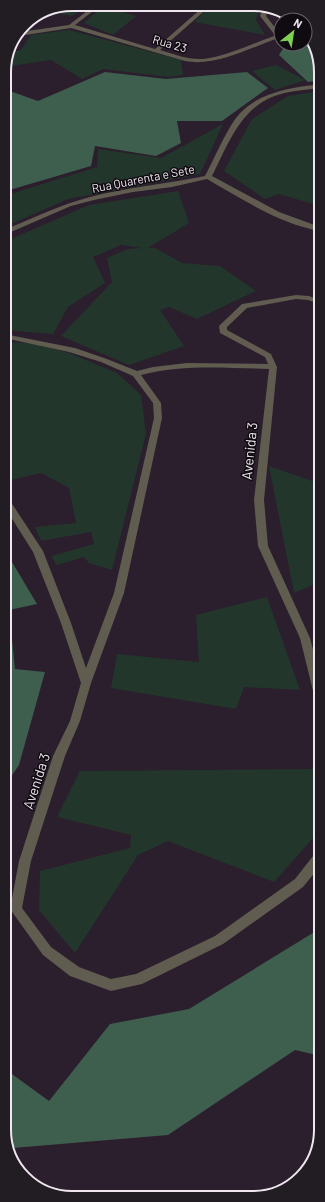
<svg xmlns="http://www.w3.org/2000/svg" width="325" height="1202" viewBox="0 0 325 1202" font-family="Barlow,sans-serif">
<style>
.green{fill:#23362c}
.forest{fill:#3e5e4e}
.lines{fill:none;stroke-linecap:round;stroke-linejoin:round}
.street{fill:#605c4f;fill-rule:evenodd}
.labels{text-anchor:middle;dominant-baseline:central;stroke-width:3;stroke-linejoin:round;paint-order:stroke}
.far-street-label{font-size:12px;fill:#efe6f0;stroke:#100a11}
.street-label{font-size:14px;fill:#efe6f0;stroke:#100a11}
.rim{fill:none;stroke:#efe6f0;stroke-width:2}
</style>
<rect width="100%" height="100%" fill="#2b1e2d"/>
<g class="green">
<path d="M210 7H243L259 9 256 20 265 35 194 22Z"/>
<path d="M101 8H110L136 16 113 35 84 23Z"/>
<path d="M46 9H83L72 16 43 11Z"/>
<path d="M69 30 181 60 183 75 168 77 103 69 82 79 51 60 4 67 11 52 21 50 31 35Z"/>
<path d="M276 65 305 80 275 90 252 71Z"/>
<path d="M320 91V206L279 194 265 199 224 171 252 119 288 96Z"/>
<path d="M223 124 200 174 68 199 4 227V192L10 194 97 167 98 149 161 158Z"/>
<path d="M178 191 189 223 148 248H155L182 263 220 266 256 291 197 319 169 307 160 310 184 346 129 365 61 336 112 282 107 258 128 249 142 248 121 245 93 257 105 283 68 307 53 334 4 330V242L89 205Z"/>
<path d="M4 342 31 343 69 353 117 373 141 395 146 434 112 570 89 563 84 557 57 565 51 556 94 544 91 532 41 541 35 527 76 523 69 488 41 473 6 481 4 480Z"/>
<path d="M269 466 321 484V532L318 543 313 585 294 593Z"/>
<path d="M267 597 300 690 244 687 236 709 111 688 117 654 199 662 196 615Z"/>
<path d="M317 769 321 829 274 882 168 841 138 855 75 953 39 910 40 871 130 848 131 835 57 817 80 771Z"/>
</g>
<g class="forest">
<path d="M305 29 320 63V80L308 82 279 55 286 44H305Z"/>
<path d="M105 72 166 79 247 72 268 88 222 121H177L181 143 156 156 95 146 91 166 13 189 4 187V90H7L38 101Z"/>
<path d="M9 557 37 604 9 610 15 669 45 672 19 765 4 787V559Z"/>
<path d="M321 928V1056L295 1050 168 1135 13 1148 8 1146 5 1139V1069L49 1101 110 1024 189 1009Z"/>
</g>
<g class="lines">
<g class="street">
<path d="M271 6 268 9 266 16 280 34 278 38C250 48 215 67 185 61L71 28 19 36 20 32 69 25 91 8H97L75 25 155 49 203 7H209L160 50C174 54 188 60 203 59 222 58 254 43 274 36V34L260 16 263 7Z"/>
<path d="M320 84V88C304 90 287 91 272 97 239 111 227 147 212 176L279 212 320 227V231C280 224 242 199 207 179L172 187 133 192 94 200 71 206 4 235V230C33 218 60 205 90 197 128 187 167 184 205 176 214 159 225 133 236 118 256 92 290 88 320 84Z"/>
<path d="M296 295 309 296 320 300V304L308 300 296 299 247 308 227 327V330L271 354 277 367 264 500 268 546 310 638 321 680V707L317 706 316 703 300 638 258 546 254 500 269 369C226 368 183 364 141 375L161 403 162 418 124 593 91 683 80 721 65 756 31 861 22 908 51 947 79 967 111 979 136 974 215 936 295 879 317 851 321 850V865L303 887 223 944 142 984 111 991 70 976 43 955 10 909 19 861 53 756 70 721 81 683 61 623 33 552 4 506V495L7 496 43 551 71 623 86 668 114 593 154 418 153 403 133 376 101 362 69 352 4 338V334L75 348 107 359 137 371 153 367 187 363 268 364 265 357 220 333 219 326 242 304Z"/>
</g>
</g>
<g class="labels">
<g class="far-street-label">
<text transform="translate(170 43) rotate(16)">Rua 23</text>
<text transform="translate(143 178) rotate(-11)">Rua Quarenta e Sete</text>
</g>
<g class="street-label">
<text transform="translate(249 451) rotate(-84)">Avenida 3</text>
<text transform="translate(36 781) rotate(-72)">Avenida 3</text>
</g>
</g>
<path d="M0 0H325V1202H0ZM72 11H253A61 61 0 0 1 314 72V1130A61 61 0 0 1 253 1191H72A61 61 0 0 1 11 1130V72A61 61 0 0 1 72 11Z" fill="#221c23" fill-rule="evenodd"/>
<path class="rim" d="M72 11H253A61 61 0 0 1 314 72V1130A61 61 0 0 1 253 1191H72A61 61 0 0 1 11 1130V72A61 61 0 0 1 72 11Z"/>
<g transform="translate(293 32) rotate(30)"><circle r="19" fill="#100a11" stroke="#69626a"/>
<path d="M0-3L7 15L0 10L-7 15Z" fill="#7ed053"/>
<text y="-6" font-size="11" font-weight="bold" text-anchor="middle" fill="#efe6f0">N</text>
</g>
</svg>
